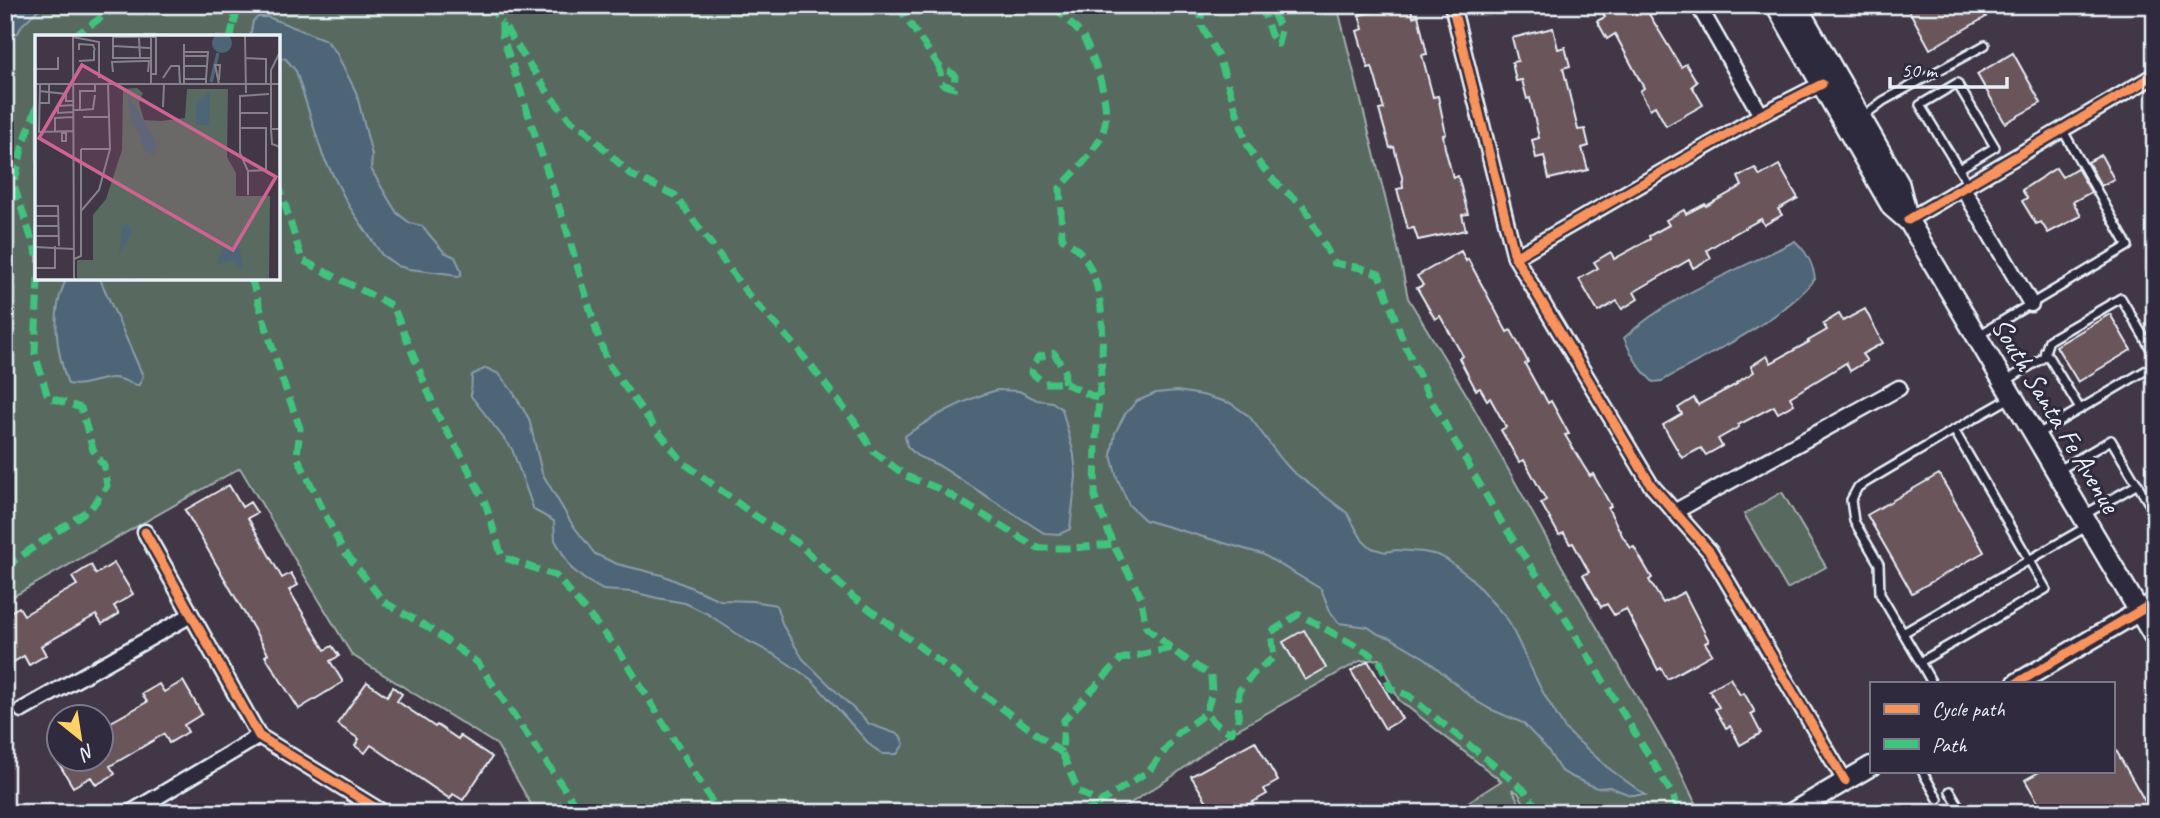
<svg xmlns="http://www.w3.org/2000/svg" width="2160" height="818" viewBox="0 0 2160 818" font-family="Caveat,sans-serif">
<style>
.green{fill:#596a61;stroke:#a0aeac;stroke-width:2;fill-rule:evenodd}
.water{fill:#4d6576;stroke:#8b9daa;stroke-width:2}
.building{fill:#6b555a;stroke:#e8f1f8;stroke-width:2}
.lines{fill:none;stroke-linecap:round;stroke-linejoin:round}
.service-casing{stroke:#e8f1f8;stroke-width:12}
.minor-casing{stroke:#e8f1f8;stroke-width:19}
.tertiary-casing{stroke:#e8f1f8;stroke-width:23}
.secondary-casing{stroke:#e8f1f8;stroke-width:24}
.service{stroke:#2f2a3d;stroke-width:7}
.minor{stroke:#2f2a3d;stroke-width:14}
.tertiary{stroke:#2f2a3d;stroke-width:18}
.secondary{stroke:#2f2a3d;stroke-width:19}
.quiet{stroke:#40c37c;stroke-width:7;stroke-dasharray:14 7;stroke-linecap:butt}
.cycleway-casing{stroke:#2f2a3d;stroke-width:13}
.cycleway{stroke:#f8935d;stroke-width:9}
.labels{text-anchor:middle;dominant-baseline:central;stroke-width:6;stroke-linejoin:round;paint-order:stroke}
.street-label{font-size:28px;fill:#e8f1f8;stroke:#2f2a3d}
.inset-river{fill:none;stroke:#4d6576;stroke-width:3.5}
.inset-road{fill:none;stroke:#84818d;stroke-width:2}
.view{fill:#cf6492;fill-opacity:0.15;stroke:#cf6492;stroke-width:3.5}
.inset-edge{fill:none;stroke:#e8f1f8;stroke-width:3.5}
</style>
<rect width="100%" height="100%" fill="#413746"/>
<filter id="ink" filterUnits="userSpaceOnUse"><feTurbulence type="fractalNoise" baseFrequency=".0143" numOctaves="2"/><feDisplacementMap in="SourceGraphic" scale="14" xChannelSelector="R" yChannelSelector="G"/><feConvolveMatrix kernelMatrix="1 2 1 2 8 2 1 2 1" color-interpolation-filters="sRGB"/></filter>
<g filter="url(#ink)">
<g class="green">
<path d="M5 5H1337L1398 249 1408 298 1465 392 1572 584 1681 773 1700 813H1530L1518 793 1512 789 1525 813H1474L1468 802 1501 781 1399 700 1379 659 1360 661 1231 733 1173 776 1115 813H536L497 745 352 655 240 468 5 601ZM37 37H278V278H37Z"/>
<path d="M1782 492 1826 567 1787 589 1744 514Z"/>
</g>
<g class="water">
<path d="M5 5H43L22 25 18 33 12 34 5 42Z"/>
<path d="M258 17H268L326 40 336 52 356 92 372 155 371 169 389 200 397 213 410 223 422 226 444 252 455 257 461 270V276L457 277 451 274 409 269 398 266 382 255 349 206 323 156 296 71 286 59 278 57V37H250L253 21Z"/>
<path d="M1795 241C1807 252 1813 263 1815 279 1780 322 1710 353 1662 381L1653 382C1639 369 1631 356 1624 338 1672 294 1737 271 1795 241Z"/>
<path d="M67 278 100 279 143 376 139 385C130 385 122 377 112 378 97 379 84 387 68 384 56 351 50 310 67 278Z"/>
<path d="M486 368 499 374 513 392 529 419 542 473 572 524 595 554 617 564 662 575 720 600 752 601 776 605 783 626 803 659 869 724 900 735 904 744 897 754H883L871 746 812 680 777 656 746 640 708 614 685 603 657 598 633 592 603 590 584 579 571 568 555 540 554 521 534 510 512 449 471 396 472 375Z"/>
<path d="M997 390 1019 391 1037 400 1052 402 1062 409 1074 455 1076 476 1070 529 1060 534 1044 533 938 465 917 456 907 446 905 436C933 416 964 400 997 390Z"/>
<path d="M1177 391 1202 395 1230 403 1249 416 1282 460 1292 471 1347 513 1363 541 1372 548 1385 552 1396 550 1423 552 1438 555 1446 559 1470 577 1508 620 1541 689 1565 729 1607 767 1645 795H1630L1610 787 1597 788 1570 776 1560 770 1548 750 1523 723 1490 709 1476 701 1425 658 1391 638 1378 634 1368 627 1339 623 1330 611 1321 589 1262 554 1145 520 1129 505 1117 478 1111 455 1115 433 1125 414 1137 401 1156 393Z"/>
</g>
<g class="building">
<path d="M1404 5H1410L1413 17 1418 15 1427 54 1422 55 1433 97 1438 96 1446 134 1443 135 1445 148 1453 178 1458 176 1468 214 1462 215 1466 230 1418 240 1414 228 1408 229 1397 189 1403 188 1402 177 1394 147 1390 148 1379 110 1384 109 1376 80 1372 67 1368 68 1357 31 1363 29 1359 15Z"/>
<path d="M1599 5H1665L1649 14 1681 67 1686 64 1697 82 1692 86 1703 105 1666 126 1655 106 1650 109 1640 91 1644 88 1615 34 1607 39 1597 21 1605 17Z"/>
<path d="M1906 5H1979L1986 17 1930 49Z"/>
<path d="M1553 28 1558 49 1565 47 1570 66 1563 68 1578 130 1585 129 1589 146 1582 148 1588 170 1549 179 1544 156 1536 158 1532 140 1539 138 1530 98 1527 99 1522 80 1516 81 1512 62 1518 61 1512 38Z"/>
<path d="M2013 53 2041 103 2005 123 1977 74Z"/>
<path d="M2101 155 2114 179 2101 186 2088 162Z"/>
<path d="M1779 165 1798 198 1778 209 1782 215 1764 225 1761 219 1725 239 1707 250 1711 258 1693 268 1689 260 1634 292 1638 299 1622 309 1617 301 1598 312 1579 279 1598 268 1594 262 1611 252 1614 259 1650 239 1649 236 1669 225 1666 220 1684 210 1686 214 1705 204 1706 206 1742 186 1738 177 1755 168 1760 176Z"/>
<path d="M2056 168 2062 177 2077 168 2091 192 2073 202 2081 216 2048 233 2041 222 2036 224 2022 201 2027 198 2022 190Z"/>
<path d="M1461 251 1466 261 1468 259 1507 332 1511 330 1528 362 1525 364 1541 393 1542 392 1548 403 1551 401 1569 434 1565 435 1583 465 1590 476 1593 474 1611 506 1608 508 1623 537 1631 548 1634 547 1652 578 1649 580 1663 603 1684 592 1709 641 1705 643 1712 654 1667 679 1661 668 1658 670 1626 609 1614 615 1607 604 1601 607 1583 575 1589 572 1573 543 1570 544 1564 533 1559 535 1541 503 1546 500 1540 489 1524 460 1519 462 1501 430 1506 427 1490 398 1487 400 1480 388 1476 390 1459 358 1463 356 1440 316 1435 319 1417 288 1423 285 1417 276Z"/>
<path d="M1865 309 1883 343 1862 354 1867 361 1850 371 1846 363 1790 397 1794 404 1778 413 1774 406 1738 425 1739 427 1718 439 1722 446 1706 455 1701 448 1682 458 1663 425 1682 414 1678 408 1694 398 1698 405 1737 384 1736 383 1754 372 1751 366 1767 356 1771 363 1809 342 1808 341 1827 330 1823 324 1839 314 1843 321Z"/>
<path d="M2110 314 2131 350 2078 382 2056 346Z"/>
<path d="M1939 474 1984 552 1912 593 1867 515Z"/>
<path d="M229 485 242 507 250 502 257 513 248 518 282 578 291 573 298 585 289 590 325 650 332 646 339 656 330 661 343 682 299 709 265 656 268 654 185 510Z"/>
<path d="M114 563 133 594 114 606 119 614 102 624 96 615 41 646 46 655 29 665 24 656 5 667V615L19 607 24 615 77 585 72 577 91 565 96 574Z"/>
<path d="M1304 630 1326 668 1305 680 1283 642Z"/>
<path d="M1368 661 1402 719 1385 729 1351 671Z"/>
<path d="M1730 678 1740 695 1744 693 1755 712 1751 714 1761 733 1740 745 1730 726 1726 728 1715 709 1719 707 1709 690Z"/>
<path d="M183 681 202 714 184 725 188 732 169 743 164 734 129 755 110 766 115 774 96 785 91 777 73 787 56 759H102V727L147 702 142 694 159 684 164 692Z"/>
<path d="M367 682 387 696 393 687 402 694 397 701 435 727 437 725 458 739 460 736 492 757 463 800 453 794 450 799 371 745 365 753 355 746 359 739 337 724Z"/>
<path d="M1255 741 1278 781 1264 789 1267 794 1233 813H1214L1191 776Z"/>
<path d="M2113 745 2147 805 2133 813H2044L2025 780 2041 771H2113Z"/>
</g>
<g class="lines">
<g class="service-casing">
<g id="service">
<path d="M1861 118 1883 101 1985 45"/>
<path d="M1959 169 1995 147 1957 83 1920 105 1968 184"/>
<path d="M1977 336 2128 246 2062 129"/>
<path d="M2045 351 2080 409"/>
<path d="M2006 381 2043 358 2049 340 2121 298 2155 356"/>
<path d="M2036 435 2155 365"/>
<path d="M2059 470 2111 440 2148 502 2155 498"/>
<path d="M2084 515 2138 484"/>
<path d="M1903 633 1880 594 1879 564 1854 521 1851 500 1858 487 1954 430"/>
<path d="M1920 662 1903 633 2088 526"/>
<path d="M1932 683 1920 662 2046 589 1954 430 2012 397"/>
<path d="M1922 771 1938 799"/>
<path d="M1950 791 1963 813"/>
</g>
</g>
<g class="minor-casing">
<g id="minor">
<path d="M1452 5 1515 257 1651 485 1710 552 1845 781"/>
<path d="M1698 5 1761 115"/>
<path d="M1963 188 2031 304"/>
<path d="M1908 220 2155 75"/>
<path d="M1515 257 1761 115 1822 84"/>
<path d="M1674 512 1899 388"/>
<path d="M145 532 259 736 384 813"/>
<path d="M22 710 191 615"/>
<path d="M130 813 259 736"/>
</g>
</g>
<g class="tertiary-casing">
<g id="tertiary">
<path d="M2017 683 2155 602"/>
<path d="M1791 813 1871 766"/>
</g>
</g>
<g class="secondary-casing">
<g id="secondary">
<path d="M1776 5 1892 207 1907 220"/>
<path d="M1796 5 1899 184 1908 220 2155 638"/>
</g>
</g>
<use href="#service" class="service"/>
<use href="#minor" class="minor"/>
<use href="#tertiary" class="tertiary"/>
<use href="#secondary" class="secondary"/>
<g class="quiet">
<path d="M237 5 231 35 239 5"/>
<path d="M488 5 502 23"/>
<path d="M897 5 939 66 955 75 954 88 942 84 939 66"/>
<path d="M1057 5C1061 19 1077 26 1084 39 1097 64 1114 111 1101 137 1091 157 1074 172 1060 188L1062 238C1067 242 1075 246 1079 251 1111 288 1102 354 1099 399"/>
<path d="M1200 5 1202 26 1220 60 1247 144 1255 158 1275 182 1304 207 1334 263 1361 268 1379 274 1404 343 1427 393 1502 523 1559 608 1674 797 1676 813"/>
<path d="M1261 5 1271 35 1278 44 1281 30 1269 5"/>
<path d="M73 37 119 5"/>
<path d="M37 106 22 148 14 186 37 255"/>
<path d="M278 182 302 260 393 306 438 416 463 458 486 505 502 557 556 576 619 651 719 813"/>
<path d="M251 278 282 379 300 428 297 456 341 547 384 602 429 628 478 663 581 813"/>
<path d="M1064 383 1065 371 1054 353 1038 357 1031 372 1044 383H1064L1099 399 1096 439 1095 497 1113 544 1140 595 1146 627 1178 654 1211 676 1212 693 1206 713 1215 723 1231 733 1238 722 1239 691 1254 673 1274 657 1271 632 1299 614 1379 659 1390 688 1409 696 1523 789 1541 813"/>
<path d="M5 567 91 508 107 486 104 466 93 450 81 408 48 397 35 354 38 278"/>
<path d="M1171 648 1121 659 1064 720 1062 753 1078 791 1099 803 1150 770 1178 733 1206 713"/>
<path d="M1062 753 853 597 798 543 751 513 684 463 653 425 608 364 597 333 567 231 502 35V23L549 94 570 120 584 129 631 175 675 195 750 297 792 342 854 421 874 452 906 476 940 489 1038 548H1075L1113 544"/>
<path d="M1083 813 1099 803"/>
</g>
<g class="cycleway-casing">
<g id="cycleway">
<path d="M1452 5 1515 257 1651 485 1710 552 1845 781"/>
<path d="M1908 220 2155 75"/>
<path d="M1515 257 1761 115 1822 84"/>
<path d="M145 532 259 736 384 813"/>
<path d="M2017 683 2155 602"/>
</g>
</g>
<use href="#cycleway" class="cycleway"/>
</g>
</g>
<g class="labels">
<g class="street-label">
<text transform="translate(2056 415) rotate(59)">South Santa Fe Avenue</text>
</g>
</g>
<g transform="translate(35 35)">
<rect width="245" height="245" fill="#413746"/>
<path d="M102 53 108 58 104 68 109 85 126 86 150 83 152 54H193L192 122 201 138V161H235L234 245 42 243V225H58V180L71 164 87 115 88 54Z" fill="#596a61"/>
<path d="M177 8a10 10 0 1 1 20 0a10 10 0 1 1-20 0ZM175 56 174 90H161V68ZM92 58 122 109 119 120 109 115 103 95 97 90ZM93 188 97 198 84 219 87 193ZM204 210 208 231 207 240V234L196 225 182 230 188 212Z" fill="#4d6576"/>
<path class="inset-river" d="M176 47 183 18"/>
<path class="inset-road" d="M38 0 39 245M210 0 211 58M38 2 64 7V43M104 2 105 23M116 2H121V39H116M149 9V49M78 11 115 13M44 15V9L58 10 60 15M149 17H173L171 44M245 17 236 35V94H245M149 21H173M116 23H78V2H116V49M210 23 231 24V49M44 26 59 25V15M149 31H171M0 34H23V22M78 37 77 27 109 26H114L113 37M128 43 136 31H144L145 49M149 44H171V49M184 45 185 30H180L184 49M0 49H245M5 50 4 97 38 96M4 56 31 59V66H38M4 68H14V49M38 70 23 71V78L38 77M128 72 129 49M39 75H45V56H60V49M45 75 58 74 60 60M205 78H233M48 82H74M205 93H231V135L213 136M236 94 237 109 245 112M20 97V83L38 82M31 98H27V106H31V97M46 114H75M213 160V136L205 118V61L234 59M0 171H23L24 211M46 176 64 155 75 114 73 49M0 181H24M0 191H24M0 201H24M0 212 39 214M39 224 46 221V114M0 233H20V211"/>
<path class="view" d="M47 30 241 142 198 215 4 103Z"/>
<rect width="245" height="245" class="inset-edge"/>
</g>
<rect width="2160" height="818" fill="none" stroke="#2f2a3d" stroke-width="28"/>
<rect x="14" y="14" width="2132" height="790" fill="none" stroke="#e8f1f8" stroke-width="2.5" filter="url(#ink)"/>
<rect x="1870" y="682" width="245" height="91" fill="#2f2a3d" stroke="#797a88" stroke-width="2"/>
<rect x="1884" y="704" width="35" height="10" fill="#f8935d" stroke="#797a88" stroke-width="2"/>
<text x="1932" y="716" font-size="21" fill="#e8f1f8">Cycle path</text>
<rect x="1884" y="739" width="35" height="10" fill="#40c37c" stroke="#797a88" stroke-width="2"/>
<text x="1932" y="752" font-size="21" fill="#e8f1f8">Path</text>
<g transform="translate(80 738) rotate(150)"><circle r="33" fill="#2f2a3d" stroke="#797a88" stroke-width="2"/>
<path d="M0-5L12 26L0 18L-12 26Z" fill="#ffd166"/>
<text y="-10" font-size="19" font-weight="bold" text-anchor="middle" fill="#e8f1f8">N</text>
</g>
<path d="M1890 77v10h117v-10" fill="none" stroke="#e8f1f8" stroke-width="3.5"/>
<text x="1901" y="77" font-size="21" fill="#e8f1f8" stroke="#2f2a3d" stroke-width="5" paint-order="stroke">50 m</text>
</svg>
